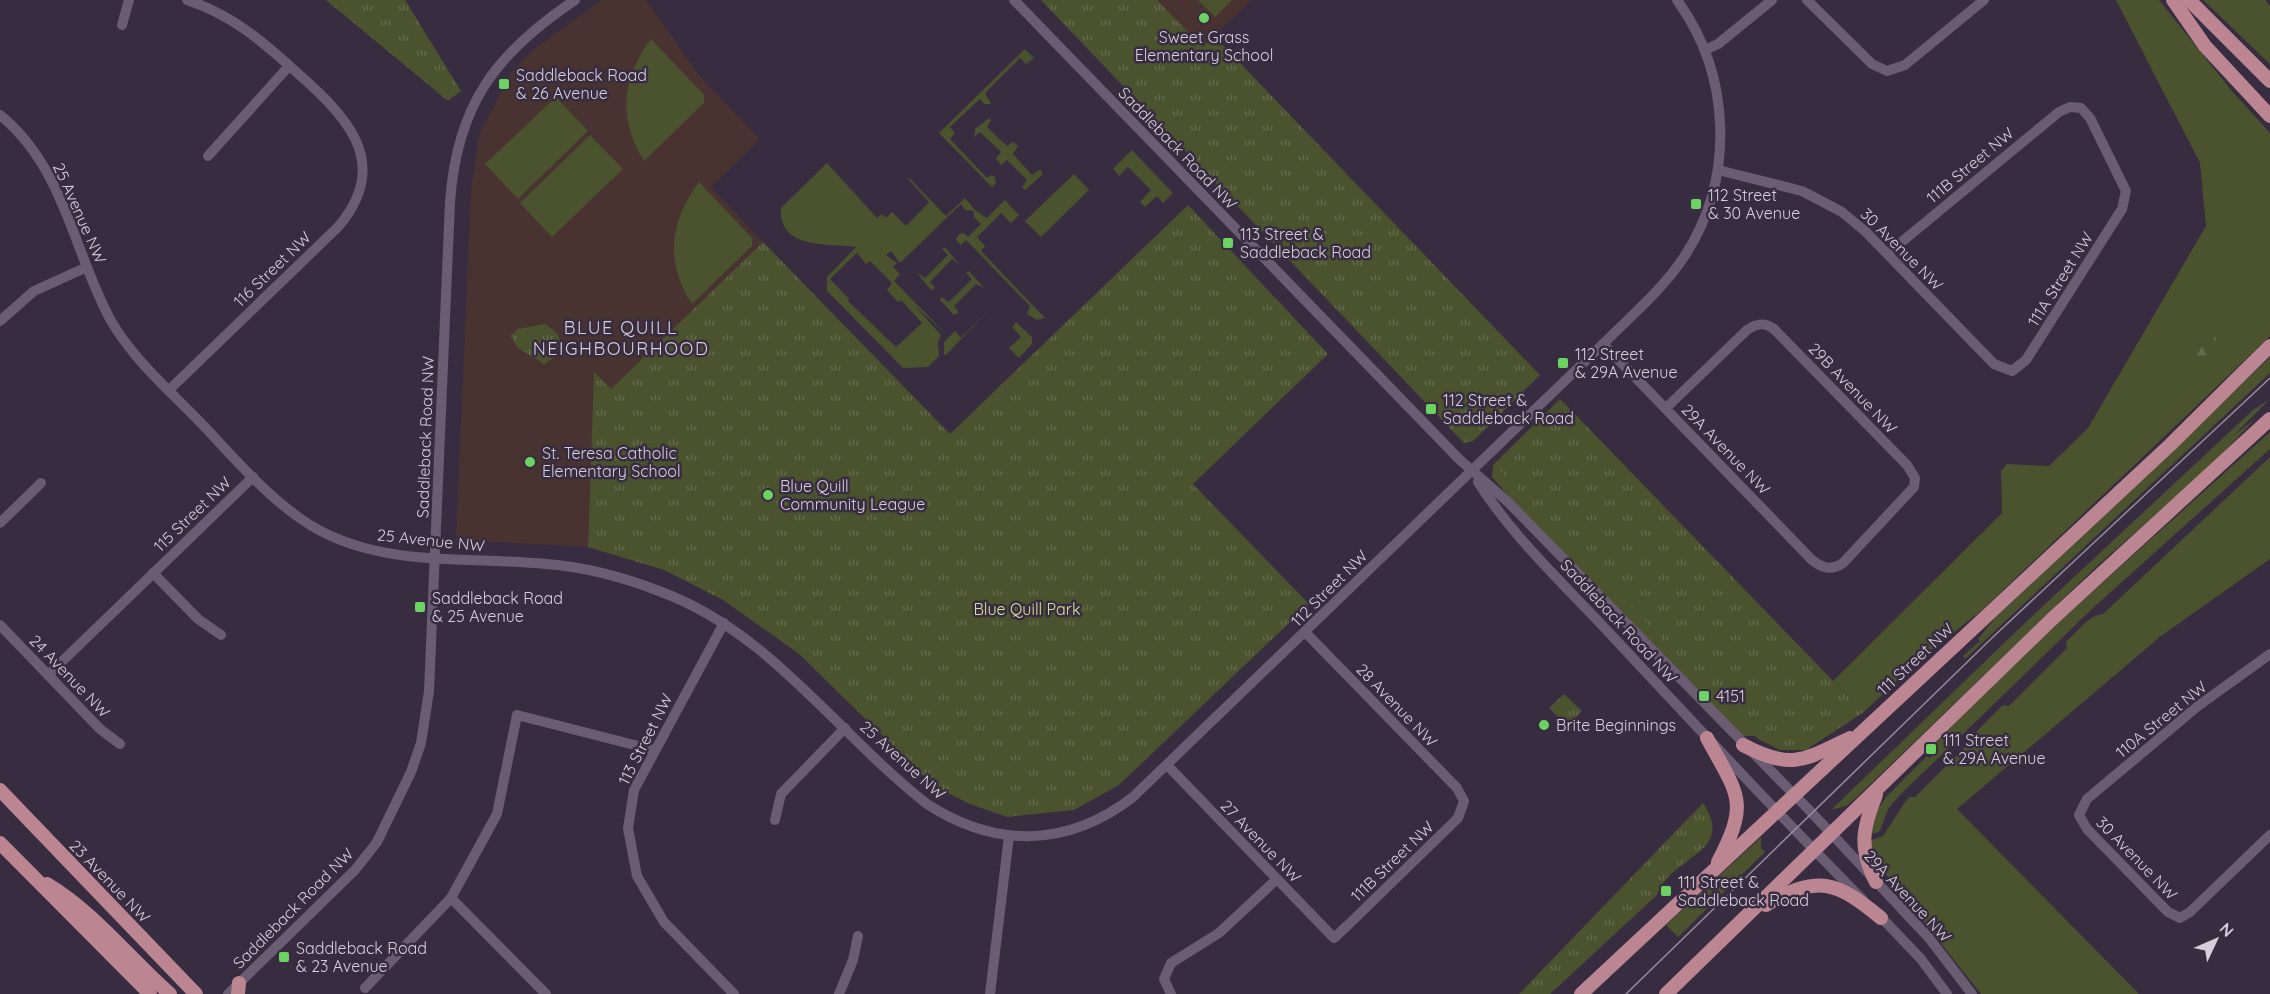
<svg xmlns="http://www.w3.org/2000/svg" width="2270" height="994" viewBox="0 0 2270 994" font-family="Quicksand,sans-serif">
<style>
.education{fill:#483331}
.grass{fill:#4b522e;fill-rule:evenodd}
.forest{fill:url(#forest-firs)}
.park{fill:url(#park-tufts)}
.lines{fill:none;stroke-linecap:round;stroke-linejoin:round}
.minor{stroke:#6a5d73;stroke-width:10}
.major{stroke:#bc8592;stroke-width:14}
.tram{stroke:#958b9b;stroke-width:1.5}
.poi-dot{fill:#6cd362;stroke:#382c40;stroke-width:2}
.labels{text-anchor:middle;dominant-baseline:central;stroke-width:5;stroke-linejoin:round;paint-order:stroke}
.poi-label{font-size:16px;fill:#d6cedb;stroke:#382c40;text-anchor:start}
.street-label{font-size:16px;fill:#d6cedb;stroke:#382c40}
.park-label{font-size:16px;fill:#d4e299;stroke:#382c40}
.neighbourhood-label{font-size:18px;letter-spacing:1.5px;fill:#d6cedb;stroke:#382c40}
</style>
<defs>
<pattern id="forest-firs" width="22" height="20" patternUnits="userSpaceOnUse" patternTransform="scale(1.5)"><rect width="22" height="20" fill="#4b522e"/><path d="M5 1l3.5 6h-7zM16 11l3.5 6h-7z" fill="#646a4c"/></pattern>
<pattern id="park-tufts" width="24" height="20" patternUnits="userSpaceOnUse" patternTransform="scale(1.5)"><rect width="24" height="20" fill="#4b522e"/><path d="M3 7l-1-3M5 7V3M7 7l1-3M15 17l-1-3M17 17v-4M19 17l1-3" fill="none" stroke="#646a4c"/></pattern>
</defs>
<rect width="100%" height="100%" fill="#382c40"/>
<g class="education">
<path d="M602 0H646L698 74 760 139 711 187 763 242 611 390 594 373 588 547 456 540 471 190 479 135 512 71 534 49Z"/>
<path d="M1157 0H1251L1203 47Z"/>
</g>
<g class="grass">
<path d="M1198 0H1232L1215 17Z"/>
<path d="M2116 0H2159L2232 91 2270 133V336L1981 611 1920 659 1864 712 1833 681 1778 736H1741L1505 492 1492 477 1493 465 1560 399 1833 681 2002 513 2001 471 2007 464 2049 466 2088 428 2206 226 2200 163Z"/>
<path d="M2203 0H2265L2270 6V64Z"/>
<path d="M651 39 704 95V103L644 161C618 119 621 79 651 39Z"/>
<path d="M1025 49 1034 58 1026 64 1020 58 985 93 991 104H984L980 99 950 127 955 133 950 139 987 178 991 175 995 177 996 183 992 187 939 133Z"/>
<path d="M556 97 588 131 518 199 485 164Z"/>
<path d="M989 118 991 120 987 127 1007 146 1013 142 1018 146 1013 154 1032 175 1039 170 1042 171V175L1025 190 1022 187 1027 180 1007 160 1001 165 996 158 1001 152 980 132 974 137 975 129Z"/>
<path d="M590 135 623 169 552 237 520 203Z"/>
<path d="M1132 150 1173 193 1163 203 1157 196 1145 207 1140 202 1151 190 1128 167 1119 176 1113 169Z"/>
<path d="M827 163 877 218 882 214 886 218 892 212 906 226 929 202 908 179 909 178 946 216 965 198 975 210 987 218 1005 200 1019 215 1011 223 1001 213 977 237 985 246 981 251 1045 318 1037 320 1027 314 1030 306 966 240 961 245 956 240 959 234 964 233 968 237 981 224 974 217V211L965 210 961 204 900 263 891 251 886 255 897 263 893 267 900 274 894 281 944 332 915 306 941 335 938 343 939 356 928 367 903 368 827 291V277L856 247C828 243 778 250 781 208ZM857 253 866 264 870 261 892 283 887 290 898 302 901 300 922 323 896 347 848 301 849 299 830 279Z"/>
<path d="M1074 174 1089 190 1041 237 1025 221Z"/>
<path d="M699 182 752 238V246L692 304C665 263 669 222 699 182Z"/>
<path d="M945 247 960 265 952 259 930 282 935 288 931 290 917 273 925 278 948 255 942 249Z"/>
<path d="M969 271 984 288 976 284 954 306 959 312 954 315 940 300 941 297 949 302 972 279 966 273Z"/>
<path d="M995 304 946 355 944 354V342L955 331 961 338Z"/>
<path d="M1016 322 1032 337V344L1019 358 1009 348 1021 337 1012 327Z"/>
<path d="M2270 357V373L1965 659 1963 656 1980 641 1978 639 1994 619Z"/>
<path d="M2270 399 2233 436 2256 418 2210 467 2097 566 1856 798 1846 806 1831 810 2028 620 2253 410Z"/>
<path d="M2270 432V449L2093 608 1901 794 1888 809 1880 831 1873 834 1871 830 1876 812 1886 797 1927 756 1930 758 1934 754 1929 747 2051 629Z"/>
<path d="M2270 457V559L2161 636 1957 809 2139 994H1981L1891 880 1873 861 1869 841 1883 836 1905 802 1909 797H1915L1973 739 1974 734 2003 705 2009 706 2067 648 2066 642C2076 633 2089 615 2103 614Z"/>
<path d="M1761 837V848L1765 852 1678 937 1666 925Z"/>
</g>
<path class="forest" d="M2195 336 2216 337 2215 356H2194Z"/>
<g class="park">
<path d="M326 0H405L461 91 448 101Z"/>
<path d="M1041 0H1157L1203 47 1214 36 1540 375 1473 441 1464 443Z"/>
<path d="M1188 205 1328 354 1193 484 1309 604 1119 785 1074 810 1007 817 970 804 934 786 798 653 723 600 664 570 588 547 594 372 611 389 763 242 950 434Z"/>
<path d="M545 324 557 333 561 342 552 359 544 364 518 348 511 336 518 329Z"/>
<path d="M1565 404 1833 681 1864 712 1806 750H1780L1758 739 1499 469Z"/>
<path d="M1564 694 1582 711 1567 726 1549 708Z"/>
<path d="M1703 803C1737 854 1670 855 1657 895L1550 994H1519Z"/>
</g>
<g class="lines">
<g class="minor">
<path d="M1014 0 1460 460 1509 503 1812 813 1929 938 1972 994"/>
<path d="M1807 0 1872 64 1887 71 1905 65 1984 0"/>
<path d="M122 25 129 0"/>
<path d="M1705 50 1718 44 1772 0"/>
<path d="M0 115C64 167 73 250 110 319 132 358 168 389 199 421 231 454 262 492 301 519 372 569 464 556 546 564 585 567 623 577 659 591 771 632 836 733 927 804 995 848 1067 848 1133 797L1603 344C1631 316 1662 290 1684 257 1735 179 1732 76 1677 0"/>
<path d="M208 156 289 66"/>
<path d="M1718 170 1802 191 1842 212 1866 232 1994 364 2012 371 2026 360 2122 209 2126 191 2090 118 2081 108 2070 107 2059 112 1887 254"/>
<path d="M0 321 34 291 87 267"/>
<path d="M1603 344 1812 560C1822 568 1831 571 1843 563L1914 487 1915 478 1907 465 1774 329C1765 322 1757 323 1747 330L1666 408"/>
<path d="M169 390 338 227C394 161 344 114 294 70 261 40 230 14 187 0"/>
<path d="M1478 482C1515 540 1568 588 1615 639 1697 727 1779 815 1863 900"/>
<path d="M0 523 41 483"/>
<path d="M153 573 198 619 221 635"/>
<path d="M724 623 634 790 628 828 637 876 664 922 734 994"/>
<path d="M0 625 100 729 120 744"/>
<path d="M2270 654 2198 706 2087 799 2079 815 2087 829 2168 912 2180 918 2190 912 2270 835"/>
<path d="M48 675 253 477"/>
<path d="M1167 765 1334 938 1348 925 1458 818 1464 801 1457 788 1305 632"/>
<path d="M775 820 781 794 845 728"/>
<path d="M451 898 546 994"/>
<path d="M1877 913 1921 959 1947 994"/>
<path d="M365 988 451 898 497 814 517 715 654 750"/>
<path d="M228 994 355 870 377 842 411 772 421 743 429 691 450 202C457 104 496 53 575 0"/>
<path d="M839 994 853 960 858 936"/>
<path d="M990 994 1009 836"/>
<path d="M1171 994 1164 979 1171 963 1219 933 1277 879"/>
</g>
<g class="major">
<path d="M2173 0 2205 46 2270 116"/>
<path d="M2189 0 2270 81"/>
<path d="M1707 738C1738 795 1750 801 1718 862"/>
<path d="M1743 745C1792 771 1804 760 1850 738"/>
<path d="M0 790 196 994"/>
<path d="M0 843 150 994"/>
<path d="M1876 882C1859 848 1862 830 1876 795"/>
<path d="M47 884C94 912 129 958 170 994"/>
<path d="M1766 905C1818 874 1836 881 1881 918"/>
<path d="M238 994 239 983"/>
<path d="M1581 994 2170 445 2270 346"/>
<path d="M1666 994 2051 620 2270 419"/>
</g>
<path class="tram" d="M1626 994 1994 636 2270 378"/>
</g>
<g class="poi-dot">
<circle cx="1204" cy="18" r="6"/>
<rect x="498" y="78" width="12" height="12" rx="3"/>
<rect x="1690" y="198" width="12" height="12" rx="3"/>
<rect x="1222" y="237" width="12" height="12" rx="3"/>
<rect x="1557" y="357" width="12" height="12" rx="3"/>
<rect x="1425" y="403" width="12" height="12" rx="3"/>
<circle cx="530" cy="462" r="6"/>
<circle cx="768" cy="495" r="6"/>
<rect x="414" y="601" width="12" height="12" rx="3"/>
<rect x="1698" y="690" width="12" height="12" rx="3"/>
<circle cx="1544" cy="725" r="6"/>
<rect x="1925" y="743" width="12" height="12" rx="3"/>
<rect x="1660" y="885" width="12" height="12" rx="3"/>
<rect x="278" y="951" width="12" height="12" rx="3"/>
</g>
<g class="labels">
<g class="poi-label">
<text x="1204" y="37" text-anchor="middle">Sweet Grass<tspan x="1204" dy="18">Elementary School</tspan></text>
<text x="516" y="75">Saddleback Road<tspan x="516" dy="18">&amp; 26 Avenue</tspan></text>
<text x="1708" y="195">112 Street<tspan x="1708" dy="18">&amp; 30 Avenue</tspan></text>
<text x="1240" y="234">113 Street &amp;<tspan x="1240" dy="18">Saddleback Road</tspan></text>
<text x="1575" y="354">112 Street<tspan x="1575" dy="18">&amp; 29A Avenue</tspan></text>
<text x="1443" y="400">112 Street &amp;<tspan x="1443" dy="18">Saddleback Road</tspan></text>
<text x="542" y="453">St. Teresa Catholic<tspan x="542" dy="18">Elementary School</tspan></text>
<text x="780" y="486">Blue Quill<tspan x="780" dy="18">Community League</tspan></text>
<text x="432" y="598">Saddleback Road<tspan x="432" dy="18">&amp; 25 Avenue</tspan></text>
<text x="1716" y="696">4151</text>
<text x="1556" y="725">Brite Beginnings</text>
<text x="1943" y="740">111 Street<tspan x="1943" dy="18">&amp; 29A Avenue</tspan></text>
<text x="1678" y="882">111 Street &amp;<tspan x="1678" dy="18">Saddleback Road</tspan></text>
<text x="296" y="948">Saddleback Road<tspan x="296" dy="18">&amp; 23 Avenue</tspan></text>
</g>
<g class="street-label">
<text transform="translate(1178 148) rotate(46)">Saddleback Road NW</text>
<text transform="translate(1970 165) rotate(-40)">111B Street NW</text>
<text transform="translate(80 213) rotate(66)">25 Avenue NW</text>
<text transform="translate(1902 249) rotate(45)">30 Avenue NW</text>
<text transform="translate(272 269) rotate(-44)">116 Street NW</text>
<text transform="translate(2060 279) rotate(-58)">111A Street NW</text>
<text transform="translate(1853 388) rotate(46)">29B Avenue NW</text>
<text transform="translate(425 437) rotate(-88)">Saddleback Road NW</text>
<text transform="translate(1726 449) rotate(46)">29A Avenue NW</text>
<text transform="translate(192 514) rotate(-44)">115 Street NW</text>
<text transform="translate(431 540) rotate(6)">25 Avenue NW</text>
<text transform="translate(1329 588) rotate(-45)">112 Street NW</text>
<text transform="translate(1619 621) rotate(47)">Saddleback Road NW</text>
<text transform="translate(1915 659) rotate(-43)">111 Street NW</text>
<text transform="translate(70 676) rotate(46)">24 Avenue NW</text>
<text transform="translate(1397 705) rotate(46)">28 Avenue NW</text>
<text transform="translate(2161 719) rotate(-39)">110A Street NW</text>
<text transform="translate(645 739) rotate(-63)">113 Street NW</text>
<text transform="translate(903 760) rotate(42)">25 Avenue NW</text>
<text transform="translate(1261 841) rotate(46)">27 Avenue NW</text>
<text transform="translate(2137 858) rotate(46)">30 Avenue NW</text>
<text transform="translate(1392 861) rotate(-44)">111B Street NW</text>
<text transform="translate(110 881) rotate(46)">23 Avenue NW</text>
<text transform="translate(1908 896) rotate(47)">29A Avenue NW</text>
<text transform="translate(293 908) rotate(-45)">Saddleback Road NW</text>
</g>
<g class="park-label">
<text x="1027" y="609">Blue Quill Park</text>
</g>
<g class="neighbourhood-label">
<text x="621" y="327">BLUE QUILL<tspan x="621" dy="21">NEIGHBOURHOOD</tspan></text>
</g>
</g>
<g transform="translate(2216 940) rotate(46)" stroke="#382c40" stroke-width="4.5" paint-order="stroke">
<path d="M0-4.5L10 22L0 15L-10 22Z" fill="#d6cedb"/>
<text y="-9" font-size="16" font-weight="bold" text-anchor="middle" fill="#d6cedb">N</text>
</g>
</svg>
